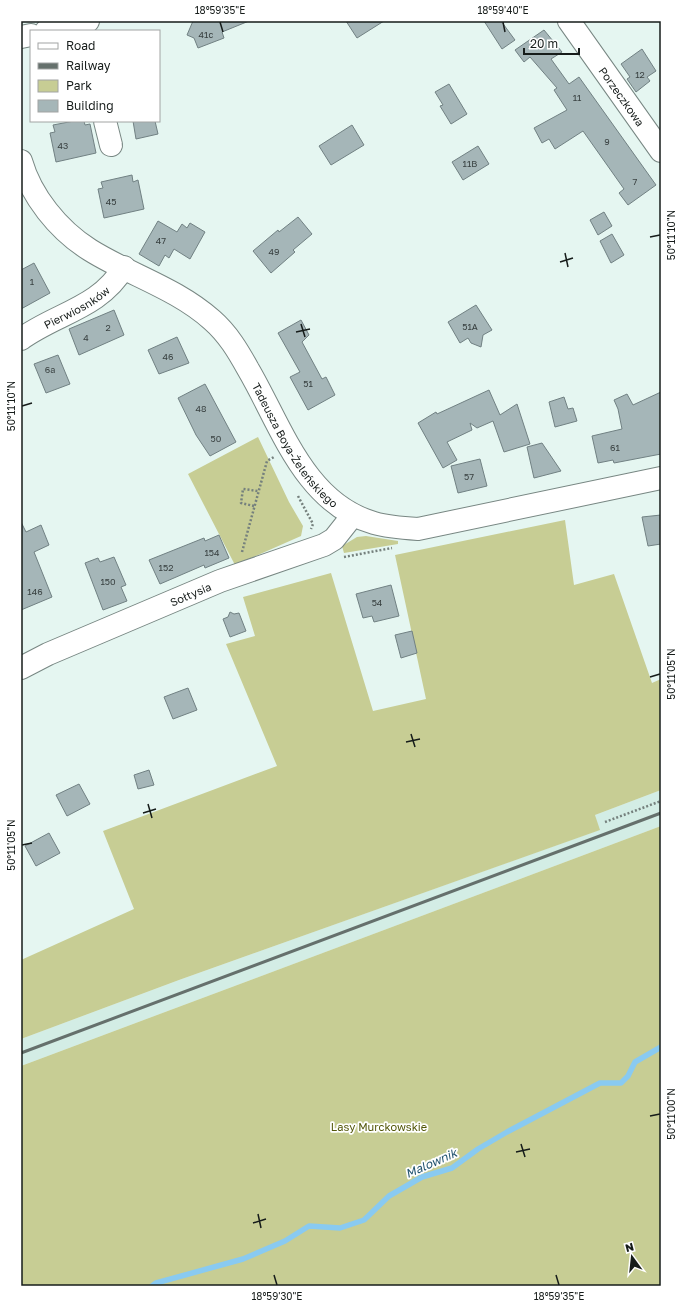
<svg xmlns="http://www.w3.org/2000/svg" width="682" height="1307" viewBox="0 0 682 1307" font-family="'Golos Text',sans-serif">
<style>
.built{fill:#d3ede5}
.green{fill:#c7cd94}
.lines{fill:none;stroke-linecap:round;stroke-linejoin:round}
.stream{stroke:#89caf1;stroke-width:5.5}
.building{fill:#a5b6b8;stroke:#718183}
.minor-casing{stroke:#788783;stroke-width:24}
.path{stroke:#75807d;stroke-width:2.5;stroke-dasharray:2 2;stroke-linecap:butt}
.minor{stroke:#fff;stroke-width:22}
.rail{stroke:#65706c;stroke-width:3}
.ticks{fill:none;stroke:#161c1a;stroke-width:1.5}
.labels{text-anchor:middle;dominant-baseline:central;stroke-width:3.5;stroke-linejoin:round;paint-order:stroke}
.number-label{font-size:9px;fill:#3a4242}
.street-label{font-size:11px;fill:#161c1a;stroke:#fff}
.park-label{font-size:11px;fill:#53570a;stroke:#fff}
.water-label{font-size:12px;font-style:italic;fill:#22536f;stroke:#fff}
.neatline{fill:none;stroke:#161c1a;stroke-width:1.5}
.ticks-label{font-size:10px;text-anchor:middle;fill:#161c1a}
</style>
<rect width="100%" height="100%" fill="#e5f6f1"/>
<path class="built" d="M661 790V826L21 1066V1039L179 980 599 830 595 815Z"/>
<g class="green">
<path d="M258 437 289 502 303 526 301 536 235 565 188 474Z"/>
<path d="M565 520 574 585 614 574 652 683 661 679V790L595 815 600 830 179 980 21 1039V960L134 909 103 831 277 766 226 644 255 636 243 597 331 573 373 711 426 699 395 555Z"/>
<path d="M366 536 398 541V544L344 553 342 546 357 537Z"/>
<path d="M661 826V1286H21V1066Z"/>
</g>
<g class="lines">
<path class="stream" d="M152 1286 156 1283 243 1259 285 1241 309 1226 340 1228 364 1220 389 1196 422 1177 452 1168 478 1149 507 1132 600 1083H621L628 1076 635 1062 661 1047"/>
</g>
<g class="building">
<path d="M193 21H249L222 32 224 38 198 48 194 38 187 35Z"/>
<path d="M346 21H384L357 38Z"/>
<path d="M484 21H501L515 40 502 49Z"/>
<path d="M544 30 562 52 551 59 569 84 579 77 656 185 628 205 619 193 624 189 583 131 555 149 549 139 542 143 534 128 567 110 554 90 557 88 530 57 524 62 515 50Z"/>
<path d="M642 49 656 71 647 77 650 81 636 92 627 79 630 77 621 64Z"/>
<path d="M449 84 467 114 451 124 440 106 443 105 435 92Z"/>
<path d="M74 121H84L85 125 90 124 96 153 56 162 50 133 55 132 53 125Z"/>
<path d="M133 121H155L158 134 136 139Z"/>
<path d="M352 125 364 145 331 165 319 146Z"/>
<path d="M478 146 489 164 463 180 452 162Z"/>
<path d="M132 175 133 182 138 180 144 209 104 218 98 189 103 188 101 182Z"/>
<path d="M604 212 612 226 598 235 590 220Z"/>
<path d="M298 217 312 234 293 250 295 252 271 273 253 251 278 230 279 232Z"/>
<path d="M158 221 177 232 182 224 187 228 190 223 205 232 190 259 174 249 169 258 165 255 159 266 139 254Z"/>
<path d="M612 234 624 255 611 263 600 241Z"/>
<path d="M34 263 50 293 21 309V270Z"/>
<path d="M476 305 492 330 483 335 481 347 471 343 468 338 460 343 448 322Z"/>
<path d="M114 310 124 335 79 355 69 329Z"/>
<path d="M301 320 309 335 302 342 322 379 326 377 335 395 308 410 290 377 300 372 278 333Z"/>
<path d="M177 337 189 363 159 374 148 350Z"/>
<path d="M58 355 70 384 46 393 34 364Z"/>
<path d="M205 384 236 442 210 456 196 435 178 398Z"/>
<path d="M489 390 500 415 517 404 530 444 504 452 493 421 477 428 470 423 472 430 447 442 457 460 443 468 418 423 436 412 437 414Z"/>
<path d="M661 392V454L614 463 613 460 598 463 592 436 622 429 618 409 614 400 627 394 633 405Z"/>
<path d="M564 397 568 409 573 408 577 421 555 427 549 402Z"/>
<path d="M542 443 561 471 534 478 527 447Z"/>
<path d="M480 459 487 486 458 493 451 466Z"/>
<path d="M661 515V544L648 546 642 517Z"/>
<path d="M21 522 26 532 41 525 49 545 34 552 52 597 21 610Z"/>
<path d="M219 535 229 558 205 568 204 565 160 584 149 560 204 538 205 541Z"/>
<path d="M114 557 126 585 121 587 127 601 103 610 85 563 98 558 100 562Z"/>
<path d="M391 585 399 616 374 622 372 616 363 618 356 594Z"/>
<path d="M230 612 234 614 239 613 246 631 230 637 223 619 228 617Z"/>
<path d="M412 631 417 653 401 658 395 635Z"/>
<path d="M188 688 197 710 173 719 164 697Z"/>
<path d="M149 770 154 785 138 789 134 775Z"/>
<path d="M79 784 90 804 67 816 56 795Z"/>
<path d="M49 833 60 853 36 866 25 846Z"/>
</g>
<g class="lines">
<g class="minor-casing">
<g id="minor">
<path id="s1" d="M569 21 661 151"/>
<path d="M46 31 88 21"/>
<path d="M21 37 31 35"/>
<path d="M105 121 111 145"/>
<path id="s2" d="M21 161C31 196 58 230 90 250 130 275 176 288 212 320 228 334 238 351 248 369 281 425 304 503 374 523 388 527 403 528 418 529L661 478"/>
<path id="s3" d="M21 339C57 313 100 308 124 267"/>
<path id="s4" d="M21 668 48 654 220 581 324 545 334 539 353 515"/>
</g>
</g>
<g class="path">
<path d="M298 496 313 524 311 529"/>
<path d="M254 506 241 503 243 489 258 491"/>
<path d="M242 552 267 461 274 457"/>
<path d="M344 557 392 548"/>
<path d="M605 822 661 801"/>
</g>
<use href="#minor" class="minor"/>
<path class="rail" d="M21 1053 661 813"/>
</g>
<path class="ticks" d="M220 22 223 32M503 22 505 32M650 237 660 235M565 253 568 267M560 262 573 258M301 324 305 337M296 332 310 329M22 406 32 403M650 677 660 674M411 734 415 747M406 742 420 739M148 804 152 818M143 813 156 809M22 845 32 843M650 1116 660 1114M521 1144 525 1157M516 1152 530 1149M258 1214 261 1228M253 1223 266 1219M274 1275 277 1285M556 1275 559 1285"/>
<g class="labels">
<g class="number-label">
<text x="206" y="34">41c</text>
<text x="640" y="74">12</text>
<text x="577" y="97">11</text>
<text x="607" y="141">9</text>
<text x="63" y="145">43</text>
<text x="470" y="163">11B</text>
<text x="635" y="181">7</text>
<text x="111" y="201">45</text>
<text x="161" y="240">47</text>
<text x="274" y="251">49</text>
<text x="32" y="281">1</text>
<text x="470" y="326">51A</text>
<text x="108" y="327">2</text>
<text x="86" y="337">4</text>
<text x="168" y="356">46</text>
<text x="50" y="369">6a</text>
<text x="308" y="383">51</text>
<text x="201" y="408">48</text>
<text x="216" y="438">50</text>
<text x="615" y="447">61</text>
<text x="469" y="476">57</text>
<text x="212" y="552">154</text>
<text x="166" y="567">152</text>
<text x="108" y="581">150</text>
<text x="35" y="591">146</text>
<text x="377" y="602">54</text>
</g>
<g class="street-label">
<text stroke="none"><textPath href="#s1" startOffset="92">Porzeczkowa</textPath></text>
<text stroke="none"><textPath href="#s3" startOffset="64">Pierwiosnków</textPath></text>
<text stroke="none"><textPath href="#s2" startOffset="407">Tadeusza Boya-Żeleńskiego</textPath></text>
<text stroke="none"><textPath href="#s4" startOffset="185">Sołtysia</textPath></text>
</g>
<g class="park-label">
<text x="379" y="1126">Lasy Murckowskie</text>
</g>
<g class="water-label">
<text transform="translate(431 1163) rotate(-24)">Malownik</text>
</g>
</g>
<rect width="682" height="1307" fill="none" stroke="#ffffff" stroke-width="44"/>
<rect x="30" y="30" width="130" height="92" fill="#ffffff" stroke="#a2a4a3"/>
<rect x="38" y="43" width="20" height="6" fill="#ffffff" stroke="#a2a4a3"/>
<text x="66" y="50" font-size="12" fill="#161c1a">Road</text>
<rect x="38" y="63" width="20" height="6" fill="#65706c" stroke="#a2a4a3"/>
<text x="66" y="70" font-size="12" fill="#161c1a">Railway</text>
<rect x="38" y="80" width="20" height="12" fill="#c7cd94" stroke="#a2a4a3"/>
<text x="66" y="90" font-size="12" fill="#161c1a">Park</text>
<rect x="38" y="100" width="20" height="12" fill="#a5b6b8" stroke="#a2a4a3"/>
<text x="66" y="110" font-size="12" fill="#161c1a">Building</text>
<g transform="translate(632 1257) rotate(345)" stroke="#ffffff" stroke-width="3" paint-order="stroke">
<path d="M0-3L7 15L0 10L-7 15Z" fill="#161c1a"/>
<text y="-6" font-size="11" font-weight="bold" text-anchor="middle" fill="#161c1a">N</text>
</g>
<path d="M524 48v6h55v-6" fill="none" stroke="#161c1a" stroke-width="2"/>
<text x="530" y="48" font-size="12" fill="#161c1a" stroke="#ffffff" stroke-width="3" paint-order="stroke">20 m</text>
<rect x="22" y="22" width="638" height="1263" class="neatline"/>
<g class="ticks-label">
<text x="220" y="14">18°59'35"E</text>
<text x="503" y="14">18°59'40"E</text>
<text transform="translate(671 235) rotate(-90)" y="4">50°11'10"N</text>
<text transform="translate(11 406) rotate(-90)" y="4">50°11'10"N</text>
<text transform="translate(671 674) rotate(-90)" y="4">50°11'05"N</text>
<text transform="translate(11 845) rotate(-90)" y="4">50°11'05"N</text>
<text transform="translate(671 1114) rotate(-90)" y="4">50°11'00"N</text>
<text x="277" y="1300">18°59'30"E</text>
<text x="559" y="1300">18°59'35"E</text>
</g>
</svg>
